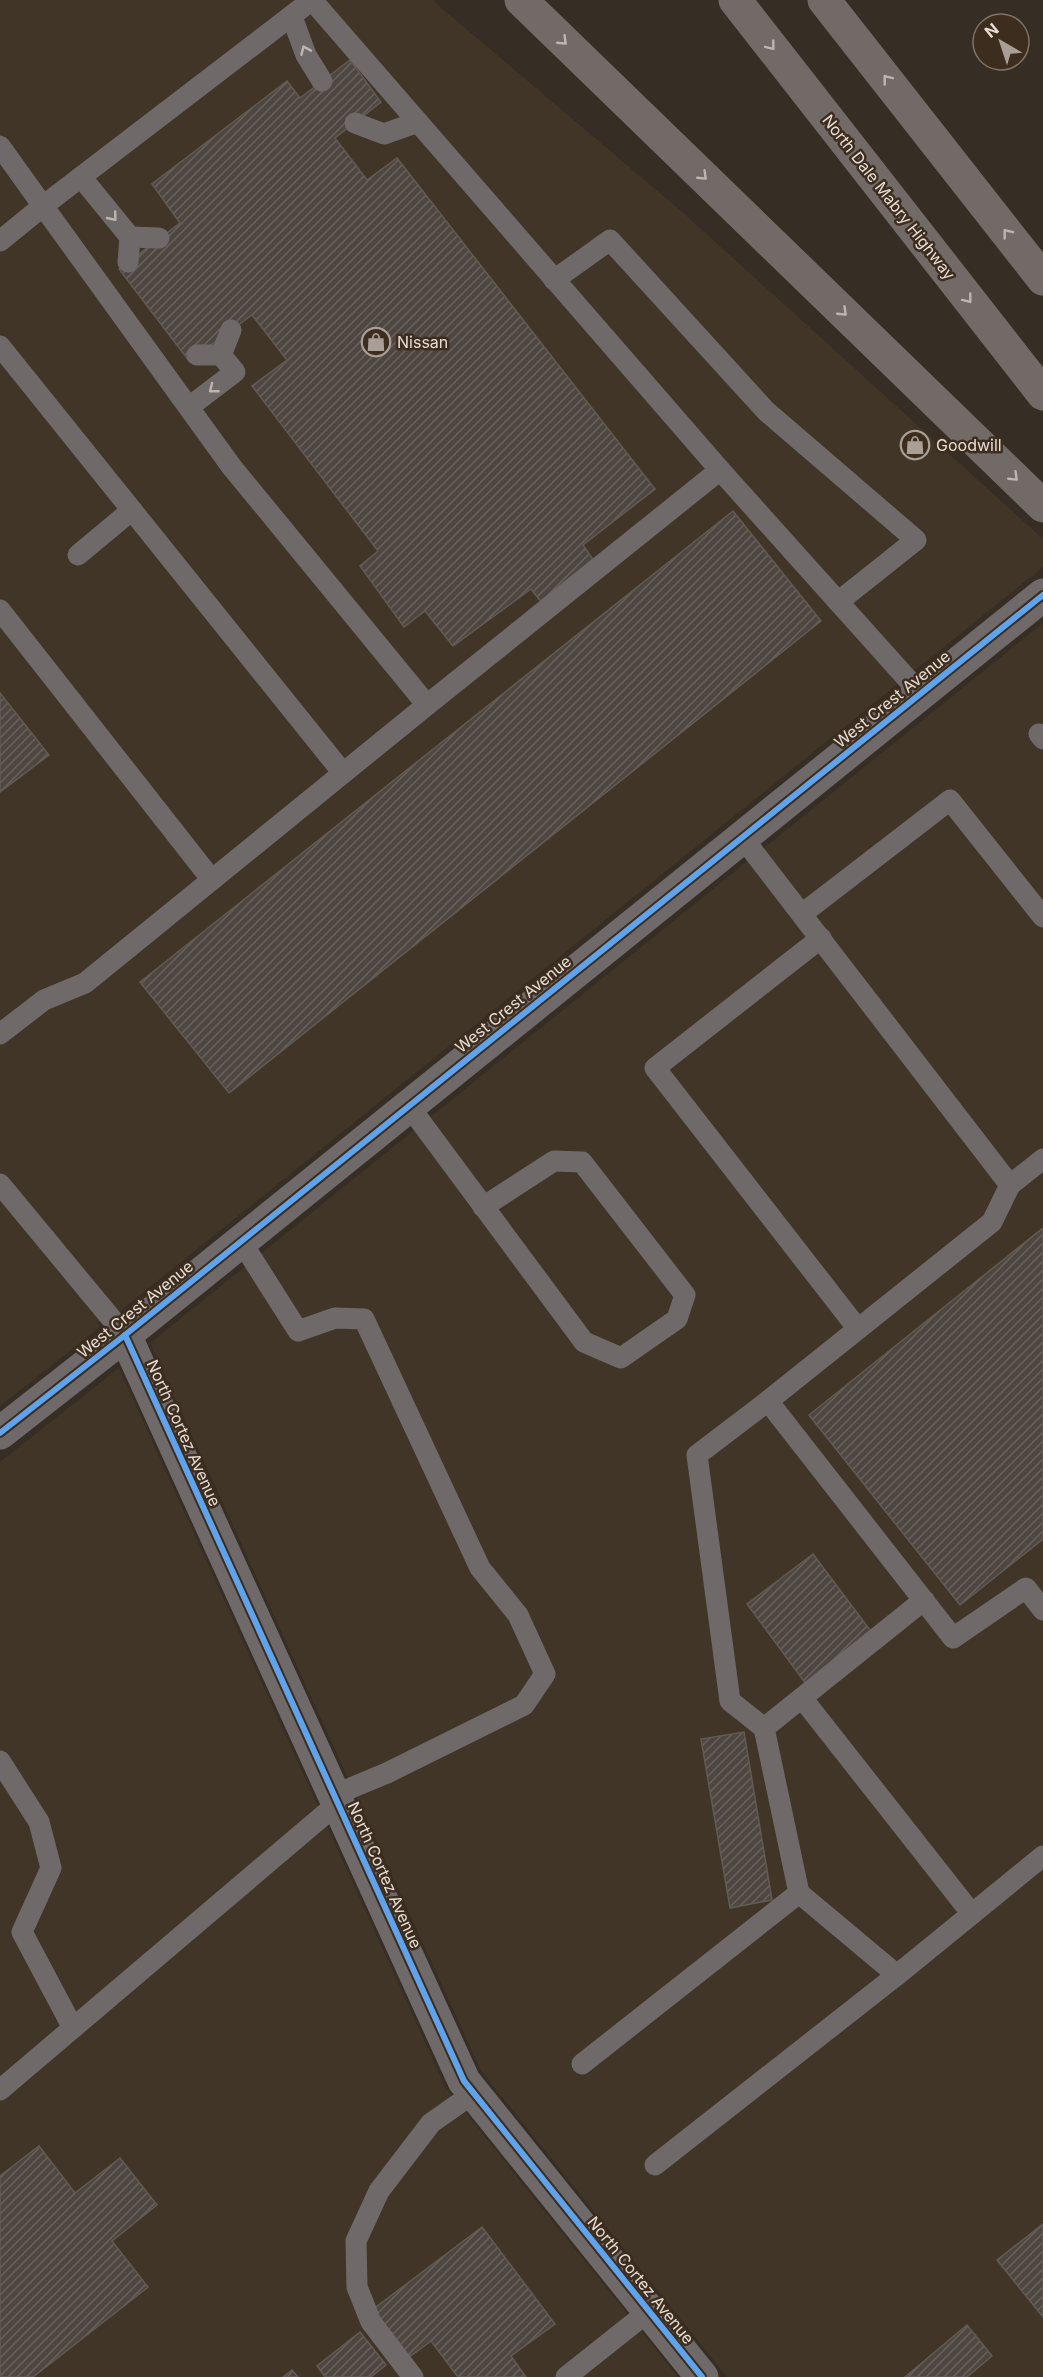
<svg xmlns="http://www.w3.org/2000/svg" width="1043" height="2377" viewBox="0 0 1043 2377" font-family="Inter,sans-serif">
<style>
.commercial{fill:#403526}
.building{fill:url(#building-hatch);stroke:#625b54;stroke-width:1.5}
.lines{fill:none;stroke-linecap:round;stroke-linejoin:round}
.lane{stroke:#6f6a69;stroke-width:21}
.street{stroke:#6f6a69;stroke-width:33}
.primary{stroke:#726a67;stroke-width:33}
.cycleway-casing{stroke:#3c2d1f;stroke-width:10}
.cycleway{stroke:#60a3ed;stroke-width:6}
.oneway{stroke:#beb5ae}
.oneway2{stroke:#bdb5af}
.labels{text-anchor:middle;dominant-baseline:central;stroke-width:5;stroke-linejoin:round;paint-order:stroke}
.street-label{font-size:16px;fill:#e7ddd4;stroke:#3c2d1f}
.poi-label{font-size:16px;fill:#e7ddd4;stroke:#3c2d1f;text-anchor:start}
</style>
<defs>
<pattern id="building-hatch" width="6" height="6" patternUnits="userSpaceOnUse" patternTransform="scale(1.5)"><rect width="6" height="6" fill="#4e4741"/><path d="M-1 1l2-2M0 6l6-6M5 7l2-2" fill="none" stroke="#68615c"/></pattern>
</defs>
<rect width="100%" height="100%" fill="#362d25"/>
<g class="commercial">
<path d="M0 0H432L680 210 1043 539V567L114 1316 98 1322 100 1327 0 1406Z"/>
<path d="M1043 623V2377H727L481 2071 150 1343Z"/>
<path d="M119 1368 446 2088 678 2377H0V1462Z"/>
</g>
<g class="building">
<path d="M350 60 381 102 335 138 367 180 397 158 655 489 583 545 596 564 542 603 531 589 453 646 425 611 404 627 360 566 378 551 252 386 287 360 252 315 189 361 119 269 180 223 152 184 287 81 300 98Z"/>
<path d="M733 511 821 621 229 1093 140 982Z"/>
<path d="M0 693 49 755 0 792Z"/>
<path d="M1043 1228V1539L960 1605 809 1415Z"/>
<path d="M813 1554 873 1634 806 1684 747 1604Z"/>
<path d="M744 1732 772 1900 730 1908 701 1739Z"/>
<path d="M39 2146 75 2193 120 2158 157 2205 112 2241 148 2287 33 2377H0V2176Z"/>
<path d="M1043 2224V2317L997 2260Z"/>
<path d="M482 2227 555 2324 511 2356 526 2377H458L431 2341 408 2358 372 2310Z"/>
<path d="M967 2325 992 2356 967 2377H905Z"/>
<path d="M360 2332 386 2365 371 2377H325L317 2366Z"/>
<path d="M292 2370 298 2377H283Z"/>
</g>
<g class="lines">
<g class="lane">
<path d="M292 17 306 55 322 81"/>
<path d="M355 123 384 134 418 122"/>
<path d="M0 146 43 206 312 0 720 470 427 705 231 466 43 206 0 241"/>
<path d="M81 177 130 237 128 262"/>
<path d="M130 237 159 238"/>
<path d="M554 280 610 240 766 411 916 540 838 602"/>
<path d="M0 346 343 773"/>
<path d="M221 355 231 330"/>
<path d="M189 407 235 372 221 355H197"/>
<path d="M720 470 920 693"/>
<path d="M78 555 132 510"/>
<path d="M0 610 212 880"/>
<path d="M1039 734 1043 739"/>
<path d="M742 837 1010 1185 1043 1159"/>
<path d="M802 914 950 800 1043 917"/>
<path d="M821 938 655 1068 858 1329"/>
<path d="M0 1034 44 1000 85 983 427 705"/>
<path d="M409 1106 584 1342 621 1358 677 1319 685 1295 582 1162 554 1161 483 1207"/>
<path d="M0 1184 125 1335"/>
<path d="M241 1241 298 1331 335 1318 364 1319 480 1568 518 1615 545 1674 524 1705 387 1773 334 1795"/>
<path d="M768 1401 953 1638 1026 1588 1043 1610"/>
<path d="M802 1698 972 1914"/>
<path d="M764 1728 924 1600"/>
<path d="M0 1761 39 1822 51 1868 22 1932 73 2028"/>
<path d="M897 1975 1043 1856"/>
<path d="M582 2064 799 1893 764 1728 730 1701 697 1455 768 1401 992 1222 1010 1185"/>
<path d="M0 2090 338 1803"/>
<path d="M655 2165 897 1975 799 1893"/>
<path d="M413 2377 371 2322 357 2287 356 2241 379 2191 431 2123 474 2093"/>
<path d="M566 2377 649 2311"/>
</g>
<g class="street">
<path d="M125 1335 464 2081 702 2377"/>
<path d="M0 1433 125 1335 1043 595"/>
</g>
<g class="primary">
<path d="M521 0 1043 506"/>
<path d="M735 0 1043 394"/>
<path d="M824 0 1043 279"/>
</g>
<g class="cycleway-casing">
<g id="cycleway">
<path d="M125 1335 464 2081 702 2377"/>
<path d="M0 1433 125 1335 1043 595"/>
</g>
</g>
<use href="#cycleway" class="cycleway"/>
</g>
<defs><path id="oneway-chevron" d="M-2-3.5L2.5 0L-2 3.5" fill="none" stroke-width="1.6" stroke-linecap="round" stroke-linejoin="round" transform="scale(1.5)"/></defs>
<g class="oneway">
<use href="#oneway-chevron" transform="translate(563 41) rotate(44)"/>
<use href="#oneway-chevron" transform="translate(771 46) rotate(52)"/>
<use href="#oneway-chevron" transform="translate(887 79) rotate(-128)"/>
<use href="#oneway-chevron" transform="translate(703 176) rotate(44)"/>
<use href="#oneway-chevron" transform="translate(1007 233) rotate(-128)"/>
<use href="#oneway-chevron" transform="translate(968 299) rotate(52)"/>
<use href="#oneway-chevron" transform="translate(843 312) rotate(44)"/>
<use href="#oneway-chevron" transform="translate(1014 477) rotate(44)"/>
</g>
<g class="oneway2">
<use href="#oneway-chevron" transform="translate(305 50) rotate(-114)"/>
<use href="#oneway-chevron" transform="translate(113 217) rotate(51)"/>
<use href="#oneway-chevron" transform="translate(213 389) rotate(142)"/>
</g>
<defs>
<g id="shop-ring" transform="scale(1.5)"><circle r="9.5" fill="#3c2d1f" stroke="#a99f97" stroke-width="1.5"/><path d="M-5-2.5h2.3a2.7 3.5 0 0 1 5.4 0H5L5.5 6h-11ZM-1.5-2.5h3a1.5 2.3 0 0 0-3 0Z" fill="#a99f97"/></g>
</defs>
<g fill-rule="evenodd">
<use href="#shop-ring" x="376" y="342"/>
<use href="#shop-ring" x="915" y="445"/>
</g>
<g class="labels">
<g class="street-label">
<text transform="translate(889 197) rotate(52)">North Dale Mabry Highway</text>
<text transform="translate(892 699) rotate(-39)">West Crest Avenue</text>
<text transform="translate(513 1004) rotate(-39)">West Crest Avenue</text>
<text transform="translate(135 1309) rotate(-39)">West Crest Avenue</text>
<text transform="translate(184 1433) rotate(66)">North Cortez Avenue</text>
<text transform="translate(385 1875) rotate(66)">North Cortez Avenue</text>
<text transform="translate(641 2280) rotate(51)">North Cortez Avenue</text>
</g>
<g class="poi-label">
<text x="397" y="342">Nissan</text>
<text x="936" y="445">Goodwill</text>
</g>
</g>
<g transform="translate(1001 42) rotate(321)"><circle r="28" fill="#3c2d1f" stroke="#807367" stroke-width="1.5"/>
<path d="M0-4.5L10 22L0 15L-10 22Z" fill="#a99f97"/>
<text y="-9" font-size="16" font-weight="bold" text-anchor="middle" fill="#e7ddd4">N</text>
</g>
</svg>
